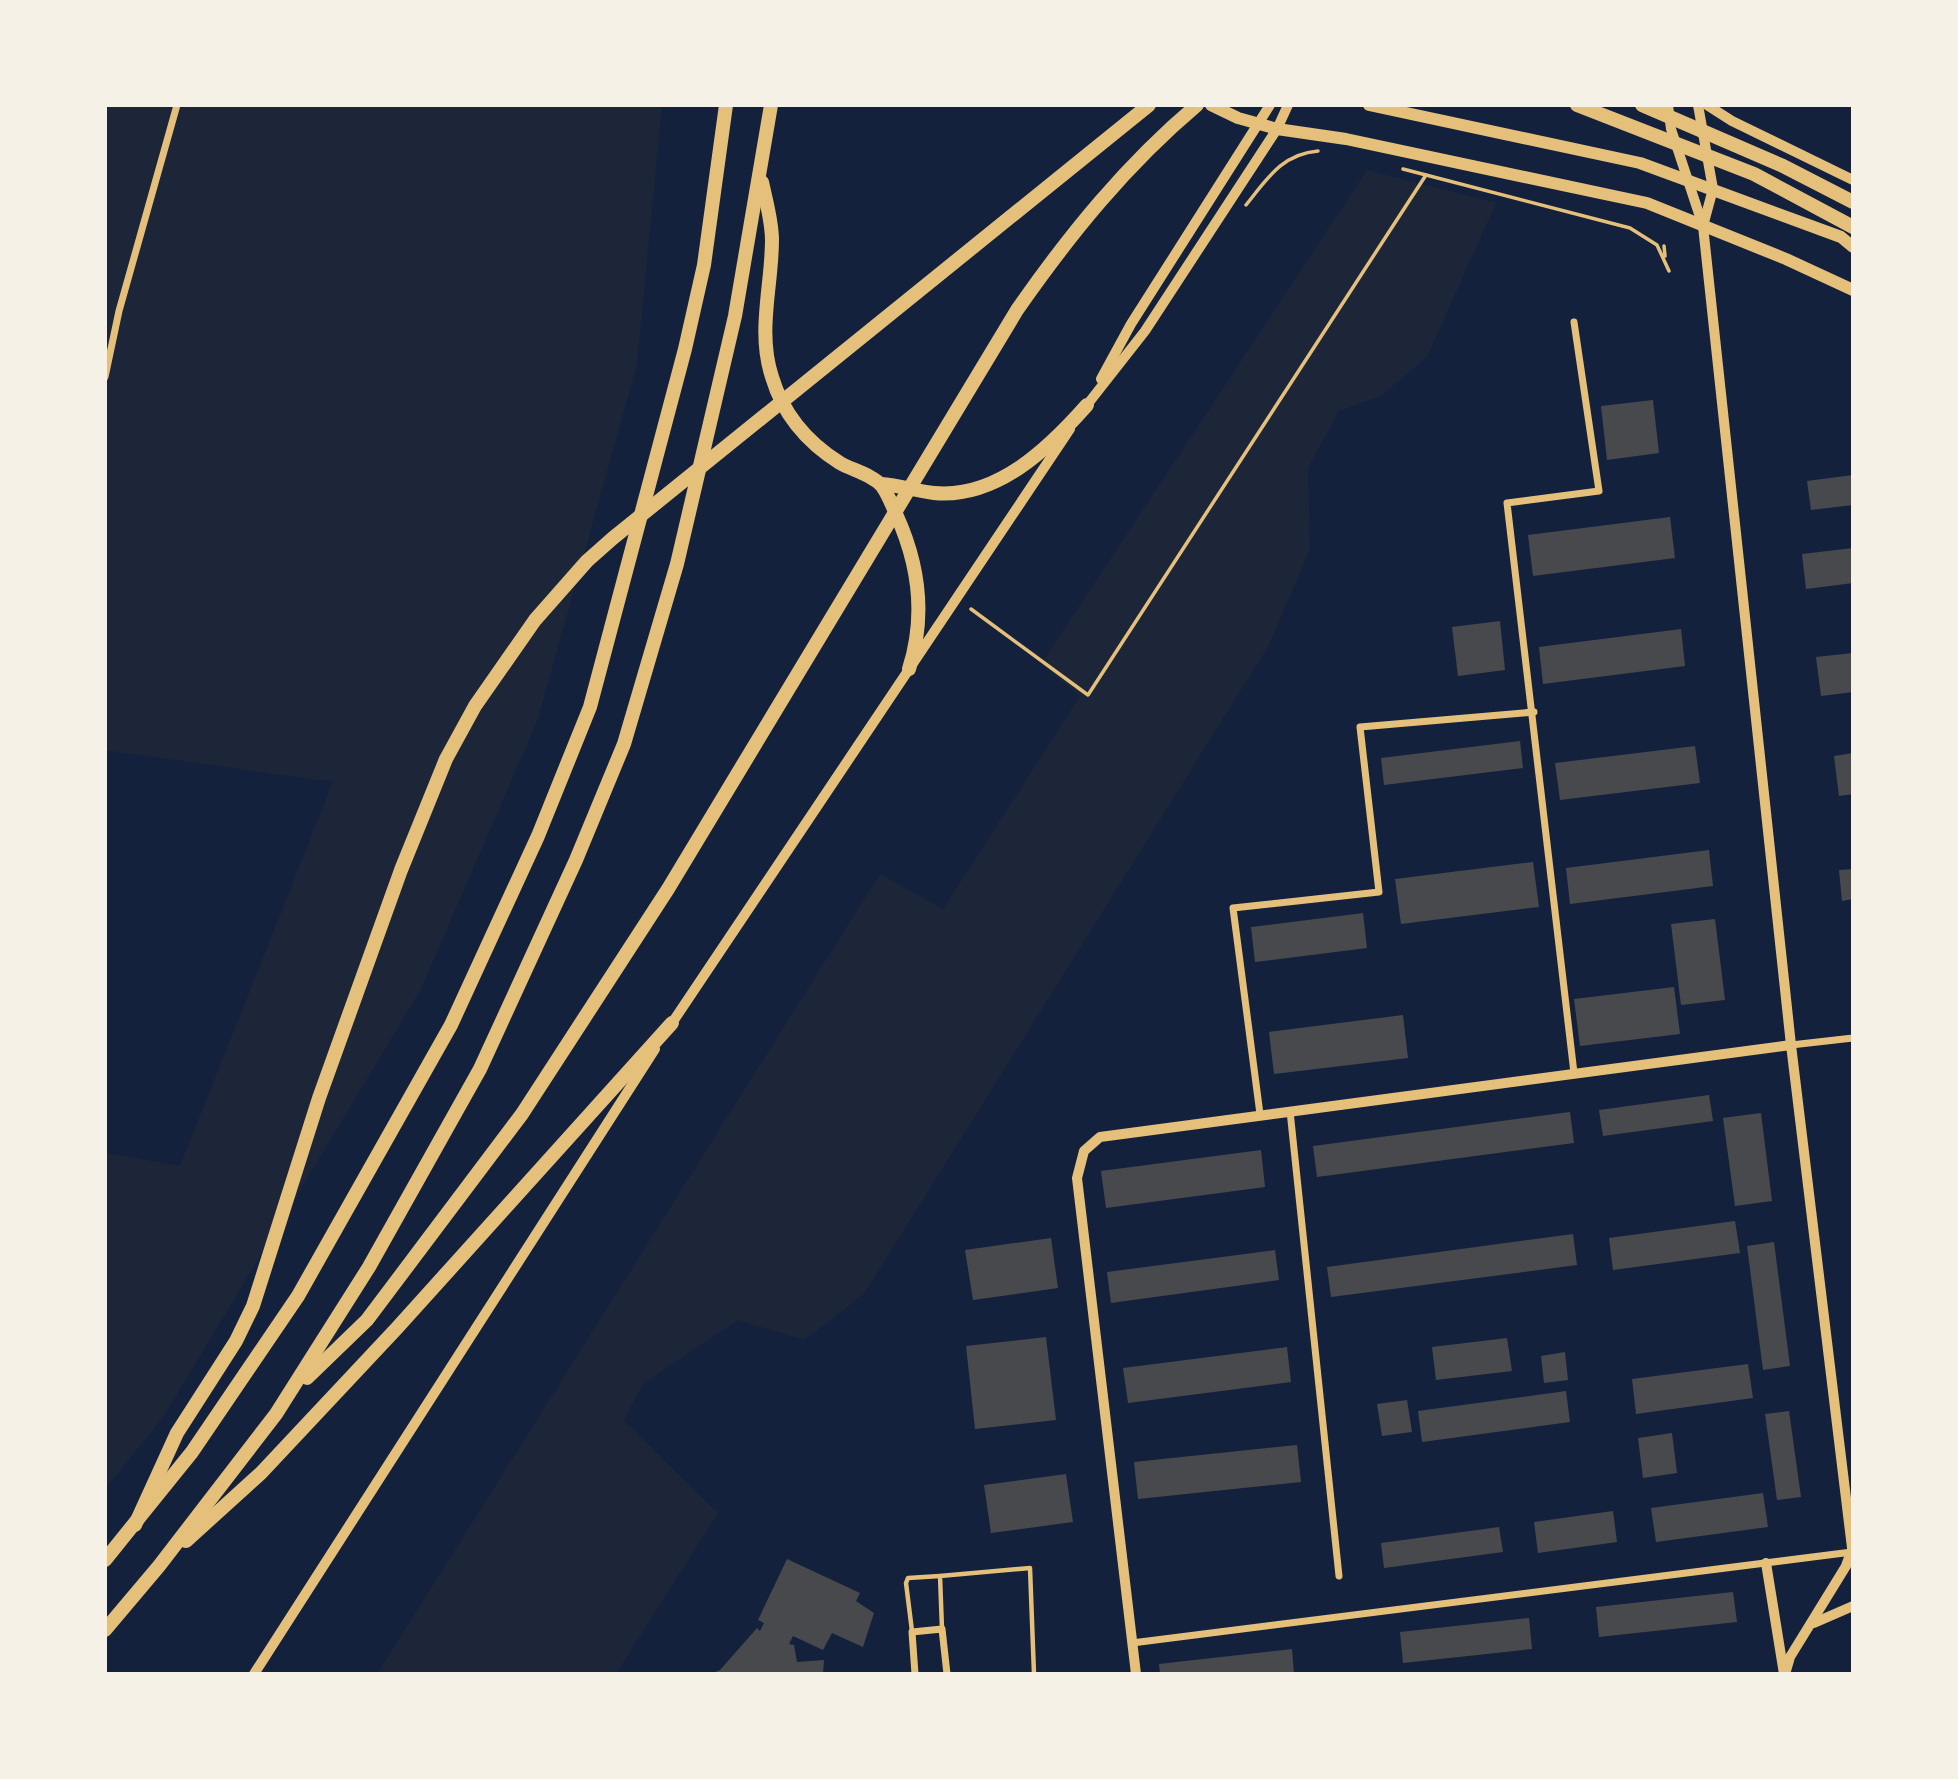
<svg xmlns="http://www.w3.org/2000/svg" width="1958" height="1779" viewBox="0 0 1958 1779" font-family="'Exo 2',sans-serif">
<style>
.green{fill:#1d2539}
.building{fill:#48494c}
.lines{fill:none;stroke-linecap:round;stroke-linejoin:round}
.path{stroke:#e5c07b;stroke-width:3.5}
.service{stroke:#e5c07b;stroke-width:4.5}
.minor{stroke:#e5c07b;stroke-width:7}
.tertiary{stroke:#e5c07b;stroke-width:10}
.primary{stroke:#e5c07b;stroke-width:12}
.motorway{stroke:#e5c07b;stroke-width:14}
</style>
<rect width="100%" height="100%" fill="#14213d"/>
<g class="green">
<path d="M105 105H662L637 364 538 719 421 989 164 1416 105 1489V1153L180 1166 333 782 105 750Z"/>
<path d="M1367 170 1496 203 1427 357 1381 396 1339 411 1308 468 1310 549 1269 645 864 1294 804 1340 738 1320 644 1383 623 1420 718 1513 616 1674H377L880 874 943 909 1080 696 1041 664Z"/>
</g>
<g class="building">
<path d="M1653 400 1659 453 1607 460 1601 406Z"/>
<path d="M1853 475V505L1811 510 1807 481Z"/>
<path d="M1670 517 1675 558 1533 576 1528 535Z"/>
<path d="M1853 548V583L1806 589 1802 554Z"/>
<path d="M1500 621 1505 670 1458 676 1452 627Z"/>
<path d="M1681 629 1685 666 1543 684 1539 647Z"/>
<path d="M1853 653V692L1821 696 1816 657Z"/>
<path d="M1520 741 1523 768 1384 785 1381 758Z"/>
<path d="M1695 746 1700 783 1560 800 1555 763Z"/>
<path d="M1853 753V794L1839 796 1834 756Z"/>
<path d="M1709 850 1713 886 1570 904 1566 868Z"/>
<path d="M1533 862 1539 907 1401 924 1395 879Z"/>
<path d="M1853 869V899L1842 901 1839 870Z"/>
<path d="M1363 913 1367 948 1255 962 1251 927Z"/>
<path d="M1715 919 1725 1000 1681 1005 1671 924Z"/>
<path d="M1674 987 1680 1034 1580 1046 1574 999Z"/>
<path d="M1403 1015 1408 1058 1274 1074 1269 1032Z"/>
<path d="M1709 1095 1713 1121 1603 1136 1599 1110Z"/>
<path d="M1570 1112 1574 1143 1317 1177 1313 1146Z"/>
<path d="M1761 1113 1772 1201 1735 1206 1723 1118Z"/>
<path d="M1261 1150 1265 1187 1106 1208 1101 1171Z"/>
<path d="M1735 1221 1740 1253 1613 1270 1609 1238Z"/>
<path d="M1573 1234 1577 1265 1331 1297 1327 1267Z"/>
<path d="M1051 1238 1058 1288 973 1300 965 1250Z"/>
<path d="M1774 1242 1790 1366 1763 1370 1747 1246Z"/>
<path d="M1275 1250 1279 1280 1111 1303 1107 1272Z"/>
<path d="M1046 1337 1056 1420 975 1429 966 1346Z"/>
<path d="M1507 1338 1512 1371 1436 1380 1432 1347Z"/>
<path d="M1287 1347 1291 1382 1128 1403 1123 1368Z"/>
<path d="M1565 1352 1568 1380 1544 1383 1541 1356Z"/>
<path d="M1748 1364 1753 1398 1636 1414 1632 1379Z"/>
<path d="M1566 1391 1570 1422 1422 1442 1418 1411Z"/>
<path d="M1407 1400 1412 1432 1382 1436 1377 1404Z"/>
<path d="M1789 1411 1801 1497 1777 1500 1765 1414Z"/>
<path d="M1672 1433 1677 1473 1643 1478 1638 1438Z"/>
<path d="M1297 1445 1301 1482 1138 1499 1134 1462Z"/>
<path d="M1066 1474 1073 1522 991 1533 984 1485Z"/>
<path d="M1763 1493 1768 1527 1656 1542 1651 1508Z"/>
<path d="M1613 1511 1617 1542 1538 1553 1534 1522Z"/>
<path d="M1499 1527 1503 1552 1384 1568 1381 1543Z"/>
<path d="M787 1559 860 1593 856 1601 874 1613 863 1647 832 1633 823 1650 793 1636 789 1644 794 1645 797 1662 824 1660 823 1674H711L720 1670 757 1628 760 1631 764 1623 758 1620Z"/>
<path d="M1733 1592 1737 1622 1599 1637 1596 1607Z"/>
<path d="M1529 1618 1532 1649 1403 1663 1400 1632Z"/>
<path d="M1292 1649 1294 1674H1160L1159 1664Z"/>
</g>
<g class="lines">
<g class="path">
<path d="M1403 169 1630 228 1657 245 1669 271"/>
<path d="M1246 205C1267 179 1282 154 1318 151"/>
<path d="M1664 246 1665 256"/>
<path d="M971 609 1088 695 1426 175"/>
</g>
<g class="service">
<path d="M942 1629 940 1576 1030 1568 1034 1674"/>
<path d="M912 1631 906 1583 908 1578 940 1576"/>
</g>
<g class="minor">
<path d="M1574 322 1599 491 1507 503 1574 1073"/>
<path d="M105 377 119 311 177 105"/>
<path d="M1791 1045 1853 1038"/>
<path d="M1290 1111 1339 1576"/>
<path d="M1260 1114 1233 908 1379 892 1360 727 1534 712"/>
<path d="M1132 1643 1852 1552"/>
<path d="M915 1674 912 1632 942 1629 947 1674"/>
</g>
<g class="tertiary">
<path d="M1668 105 1671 129 1703 226 1791 1045 1853 1556"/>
<path d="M1698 105 1713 189 1703 226"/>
<path d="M1707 105 1732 121 1853 180"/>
<path d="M1101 379 1131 324 1270 105"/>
<path d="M1083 410 1145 331 1277 129 1288 105"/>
<path d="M668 1029 1070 429"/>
<path d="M1766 1563 1784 1674"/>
<path d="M1814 1623 1853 1606"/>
<path d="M254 1674 655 1049"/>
<path d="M1136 1674 1077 1178 1084 1151 1100 1137 1791 1045"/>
<path d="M1785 1674 1790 1657 1846 1566 1851 1552"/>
</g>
<g class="primary">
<path d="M1211 105 1238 118 1277 129 1346 139 1647 203 1786 259 1853 290"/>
<path d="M1369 105 1640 163 1841 237 1853 247"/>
</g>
<g class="motorway">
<path d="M1577 105 1754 174 1853 227"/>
<path d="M1642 105 1783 166 1853 202"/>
<path d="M762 182C766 201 772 221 772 240 772 286 757 332 772 377 783 414 808 443 840 463 852 470 873 475 882 486 888 494 892 505 896 514 919 564 926 616 909 669"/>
<path d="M881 484C899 485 916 491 934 493 997 499 1049 448 1087 405"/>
<path d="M307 1378 367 1320 522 1114 668 889 1017 310C1070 234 1126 165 1197 105"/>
<path d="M135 1525 177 1433 236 1341 253 1306 319 1098 401 870 446 759 475 706 535 620 587 561 613 538 1149 105"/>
<path d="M186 1541 261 1473 397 1328 672 1023"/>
<path d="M105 1560 192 1452 298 1296 451 1025 538 836 590 707 685 349 704 265 726 105"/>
<path d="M105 1630 159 1566 276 1414 369 1267 480 1069 576 860 624 744 677 564 735 316 771 105"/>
</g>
</g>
<rect width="1958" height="1779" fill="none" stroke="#f6f1e7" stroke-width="214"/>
</svg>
